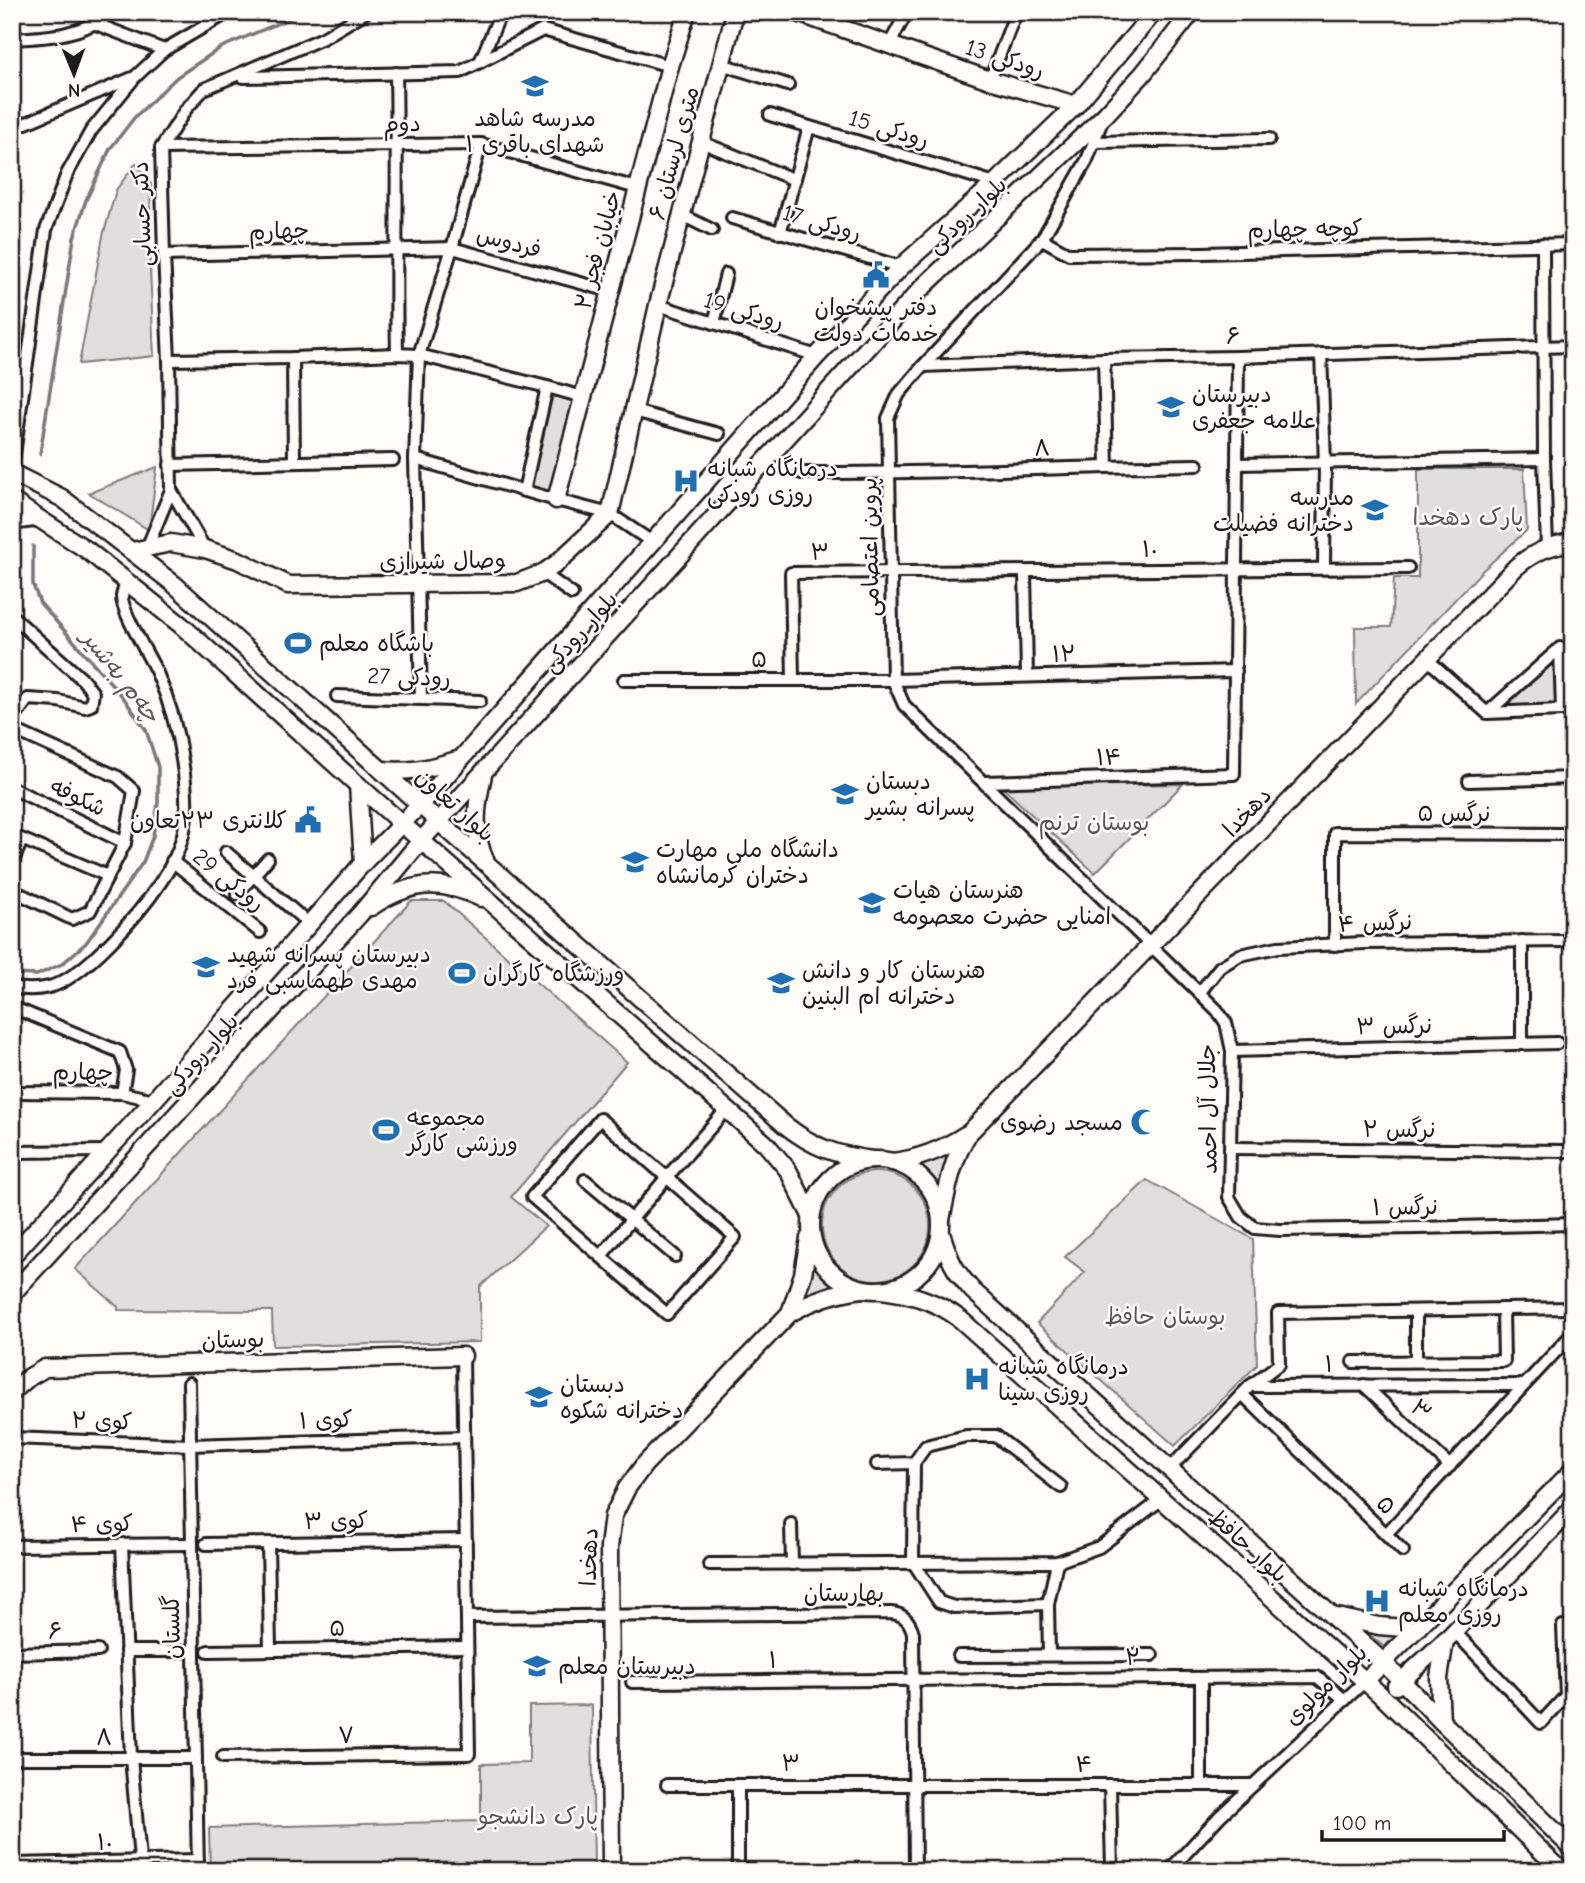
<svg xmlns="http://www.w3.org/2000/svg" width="1585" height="1883" viewBox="0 0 1585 1883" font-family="'Comic Neue','Playpen Sans Arabic',sans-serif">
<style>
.green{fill:#e0dfdb;stroke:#7e7e7c;stroke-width:2}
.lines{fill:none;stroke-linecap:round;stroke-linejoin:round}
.stream{stroke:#797876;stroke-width:3.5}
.street-casing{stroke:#1c1c1c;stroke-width:16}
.secondary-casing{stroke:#1c1c1c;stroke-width:21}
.street{stroke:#fdfcf7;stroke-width:10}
.secondary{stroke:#fdfcf7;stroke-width:16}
.labels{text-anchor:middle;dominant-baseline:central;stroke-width:5;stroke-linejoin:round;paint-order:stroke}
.street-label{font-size:23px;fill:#1c1c1c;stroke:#fdfcf7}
.poi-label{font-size:23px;fill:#1c1c1c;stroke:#fdfcf7;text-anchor:start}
.park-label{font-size:23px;fill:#575655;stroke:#fdfcf7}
.water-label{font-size:24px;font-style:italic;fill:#5a5a58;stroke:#fdfcf7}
</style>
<rect width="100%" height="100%" fill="#fdfcf7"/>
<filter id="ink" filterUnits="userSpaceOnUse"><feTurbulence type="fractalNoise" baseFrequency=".0143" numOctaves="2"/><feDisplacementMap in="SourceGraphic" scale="14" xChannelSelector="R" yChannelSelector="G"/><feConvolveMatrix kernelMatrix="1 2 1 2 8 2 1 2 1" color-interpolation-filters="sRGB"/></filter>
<g filter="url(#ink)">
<g class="green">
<path d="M136 163 151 184 149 246 154 356 79 364 103 236 116 190Z"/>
<path d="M553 395 577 401 553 494 529 488Z"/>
<path d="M157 467 149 530 89 493Z"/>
<path d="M1418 469H1524L1527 530 1482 571 1356 704 1355 627H1391L1394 578H1418Z"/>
<path d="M1556 659 1558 705 1500 709Z"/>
<path d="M1183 784 1095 873 1002 787Z"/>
<path d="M411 901H444L627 1062 511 1197 546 1226 480 1287V1342L273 1346 272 1311 118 1310V1307L75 1269Z"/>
<path d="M947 1154 939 1187 919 1166Z"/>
<circle cx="876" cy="1226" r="54"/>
<path d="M1147 1180 1253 1239 1257 1365 1175 1446 1037 1323 1085 1272 1065 1257Z"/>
<path d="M814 1264 834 1286 803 1298Z"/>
<path d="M1364 1630 1398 1634 1384 1647Z"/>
<path d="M592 1705 594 1871H210L209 1828 481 1821V1764L529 1763V1706Z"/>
</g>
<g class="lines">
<g class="stream">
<path d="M40 454 74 238 86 200 110 149 134 118 177 77 222 47 305 12"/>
<path d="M12 974 37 975 62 964 86 943 143 862 153 836 158 803V767L146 730 123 697 40 603 33 585V546"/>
</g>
<g class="street-casing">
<g id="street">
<path d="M96 24 164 50"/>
<path d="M12 39C53 37 80 35 114 12"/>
<path d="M889 45 907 12"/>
<path d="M480 62 501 12"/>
<path d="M721 64 788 85"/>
<path d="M396 73C398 167 395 260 397 354"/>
<path d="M243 77 460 72 543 30 670 66"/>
<path d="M990 80 1016 12"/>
<path d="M770 115 995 183"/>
<path d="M1102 121 1087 160 1042 239 923 366 899 394 888 418 893 680 904 705 1217 1010 1226 1023 1232 1051 1229 1197 1241 1217 1255 1228 1280 1230 1418 1228 1573 1224"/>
<path d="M12 129 132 78"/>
<path d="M701 142 795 180"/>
<path d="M1094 142 1269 139"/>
<path d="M161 148 481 144 637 188"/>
<path d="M682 215 712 230"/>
<path d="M732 218 901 267"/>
<path d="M780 233 809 127"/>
<path d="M1042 239 1069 254 1202 253 1573 244"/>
<path d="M1543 244 1544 459 1547 547"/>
<path d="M164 255 452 248 610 291"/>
<path d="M658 305 817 356"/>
<path d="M714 323 726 274"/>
<path d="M1321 354 1325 463 1324 568"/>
<path d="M293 358 294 462"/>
<path d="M1104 359 1107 466"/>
<path d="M169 360 293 358 397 354 419 355 547 387 524 491"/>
<path d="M923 366 1104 359 1238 357 1573 346"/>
<path d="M547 387 583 397"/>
<path d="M634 411 719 434"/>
<path d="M415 459 556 500 610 514 652 542"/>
<path d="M1237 464 1544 459"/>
<path d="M170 465 393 460"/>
<path d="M12 468 46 230 67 174 91 131 135 77 164 50 229 12"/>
<path d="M801 473C933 474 1065 467 1197 465"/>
<path d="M171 490 169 360 164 255 161 148 186 109 204 89 323 38 366 12"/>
<path d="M12 524 41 520"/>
<path d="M147 548 171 490 205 549"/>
<path d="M1025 572 1027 676"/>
<path d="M543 573 572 594"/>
<path d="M12 616 83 680 93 693 91 705 85 707 58 701 28 699 12 721"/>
<path d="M1427 659 1487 713 1562 710 1560 648 1487 713"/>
<path d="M624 680H893L1236 671"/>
<path d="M793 680 791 573 1408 568"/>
<path d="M337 696 480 701"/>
<path d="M421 698 415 459 419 355 452 248 481 144"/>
<path d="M12 729 118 777 134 791 125 843 90 911 72 919 12 890"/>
<path d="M1469 781 1573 778"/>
<path d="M985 782 1234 774 1238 357"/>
<path d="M12 788 125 843"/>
<path d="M12 835 108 876"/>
<path d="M226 852 309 924"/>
<path d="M172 861 260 932"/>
<path d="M12 863 22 840"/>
<path d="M237 894 268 859"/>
<path d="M1335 945V833L1573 834"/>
<path d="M12 987C24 990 37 990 49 987 83 979 141 912 160 883 170 869 179 851 183 835 189 811 186 784 182 760 178 731 169 700 157 673 150 657 121 612 122 596 123 591 125 586 126 581"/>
<path d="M1200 992 1220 967 1240 955 1278 947 1365 943 1568 941"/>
<path d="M12 1007 120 1052 126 1070 122 1093"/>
<path d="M1522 1044V941"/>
<path d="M1232 1051 1557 1043"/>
<path d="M12 1092 122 1093 154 1100"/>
<path d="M600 1119 735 1237 667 1314 532 1197Z"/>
<path d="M1231 1148 1567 1151"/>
<path d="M12 1152 107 1151"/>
<path d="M585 1180 675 1256"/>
<path d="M601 1256 667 1177 726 1110"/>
<path d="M1416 1311V1361"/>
<path d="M1353 1362 1504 1361 1503 1309"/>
<path d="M189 1383 198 1871"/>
<path d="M1364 1385 1450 1466"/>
<path d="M1250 1386 1523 1385"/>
<path d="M1242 1394 1386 1534 1573 1333"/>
<path d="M12 1438 190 1445 464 1437"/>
<path d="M914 1463 913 1562 939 1602 954 1607 1048 1604"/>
<path d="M877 1464 914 1463 926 1446 966 1436H996L1061 1487"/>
<path d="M1170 1468 1250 1386 1279 1364 1278 1313 1570 1308"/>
<path d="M791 1524 792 1564"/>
<path d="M1386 1534 1403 1551"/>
<path d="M268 1543 270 1650"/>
<path d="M122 1544 131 1758 141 1871"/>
<path d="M206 1544 466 1540"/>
<path d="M12 1546 192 1544"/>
<path d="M709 1564 1057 1562 1099 1547 1162 1499"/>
<path d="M467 1617 891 1613C904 1614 910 1621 913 1633L915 1871"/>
<path d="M1454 1631 1541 1723 1566 1696 1563 1626"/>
<path d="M126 1651H194"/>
<path d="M208 1651 467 1647"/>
<path d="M12 1653 98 1651"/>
<path d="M1049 1655 1048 1604 1057 1562"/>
<path d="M959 1656 1152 1655"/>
<path d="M1201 1678V1785"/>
<path d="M632 1682 1317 1677 1345 1700"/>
<path d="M223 1757 469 1754 463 1356"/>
<path d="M12 1758H196"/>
<path d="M667 1785H1253"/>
<path d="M738 1785V1871"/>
<path d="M1110 1785 1112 1871"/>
<path d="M12 1864 198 1860"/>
<path d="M1169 1871 1220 1816 1365 1681"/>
</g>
</g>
<g class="secondary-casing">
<g id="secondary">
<path d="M795 12 990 80 1076 105"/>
<path d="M12 473 62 498 174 584 439 822 785 1125C814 1148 836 1155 872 1160"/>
<path d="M556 500 670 66 687 12"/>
<path d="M12 501 87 550 181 625 358 785 766 1144 788 1170 811 1216"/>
<path d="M132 551 171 543 205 549 238 560 288 585 517 583 543 573 556 564 610 514 658 305 735 12"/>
<path d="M382 770C409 773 431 768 457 760"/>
<path d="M483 775C476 806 472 833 486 862"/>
<path d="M358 785 363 863"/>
<path d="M371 907C409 882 439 878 481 898"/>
<circle cx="876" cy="1225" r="65"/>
<path d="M892 1162C920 1159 942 1150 965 1135"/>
<path d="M941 1220C947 1190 952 1160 968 1134L1516 567C1534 552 1550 545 1573 542"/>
<path d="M941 1233C950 1261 953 1269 973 1291L1383 1662 1441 1721 1573 1849"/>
<path d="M12 1256 154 1100 363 863 422 803 817 356 901 267 995 183 1076 105 1154 12"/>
<path d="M882 1290C912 1294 936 1301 960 1319L1384 1698 1562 1871"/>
<path d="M12 1294 360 914 419 843 922 288 1105 115 1142 75 1192 12"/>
<path d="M790 1313 803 1274 809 1238"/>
<path d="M12 1392 28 1378 45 1368 463 1356"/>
<path d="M1337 1617 1379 1626 1417 1629"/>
<path d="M1365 1681 1573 1470"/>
<path d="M1396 1686 1450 1636 1573 1508"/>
<path d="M1441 1721 1439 1678 1445 1640"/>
<path d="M611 1871 609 1547 613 1516 627 1488 644 1465 790 1313C813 1300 835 1292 862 1289"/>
</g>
</g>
<use href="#street" class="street"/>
<use href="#secondary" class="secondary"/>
</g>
</g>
<defs>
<g id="school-bare" transform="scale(2.1)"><path d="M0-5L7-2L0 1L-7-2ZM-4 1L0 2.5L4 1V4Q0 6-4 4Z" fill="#1f6fb2" stroke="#fdfcf7" stroke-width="2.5" paint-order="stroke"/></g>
<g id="civic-bare" transform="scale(2.1)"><path d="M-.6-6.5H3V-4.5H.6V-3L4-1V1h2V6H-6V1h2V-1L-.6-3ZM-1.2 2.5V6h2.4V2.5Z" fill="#1f6fb2" stroke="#fdfcf7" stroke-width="2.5" paint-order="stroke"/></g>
<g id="hospital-bare" transform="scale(2.1)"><path d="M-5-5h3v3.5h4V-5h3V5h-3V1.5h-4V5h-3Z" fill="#1f6fb2" stroke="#fdfcf7" stroke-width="2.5" paint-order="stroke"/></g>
<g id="stadium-bare" transform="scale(2.1)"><path d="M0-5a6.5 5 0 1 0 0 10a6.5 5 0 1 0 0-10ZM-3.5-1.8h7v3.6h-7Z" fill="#1f6fb2" stroke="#fdfcf7" stroke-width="2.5" paint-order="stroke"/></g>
<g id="university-bare" transform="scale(2.1)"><path d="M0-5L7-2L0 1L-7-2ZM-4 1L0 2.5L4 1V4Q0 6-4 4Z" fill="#1f6fb2" stroke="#fdfcf7" stroke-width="2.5" paint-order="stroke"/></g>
<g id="mosque-bare" transform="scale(2.1)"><path d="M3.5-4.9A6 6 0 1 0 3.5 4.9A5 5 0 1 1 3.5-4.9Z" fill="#1f6fb2" stroke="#fdfcf7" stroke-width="2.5" paint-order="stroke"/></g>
</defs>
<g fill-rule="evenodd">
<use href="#school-bare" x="535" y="86"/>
<use href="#civic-bare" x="876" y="275"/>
<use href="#school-bare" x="1171" y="407"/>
<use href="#hospital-bare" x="686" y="481"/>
<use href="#school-bare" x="1375" y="510"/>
<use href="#stadium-bare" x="298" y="643"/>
<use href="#school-bare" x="845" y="794"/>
<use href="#civic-bare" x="308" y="820"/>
<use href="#university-bare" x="635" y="862"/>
<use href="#school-bare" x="872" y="903"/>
<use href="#school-bare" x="206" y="967"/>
<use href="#stadium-bare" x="462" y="973"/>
<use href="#school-bare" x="781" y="983"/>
<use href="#mosque-bare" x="1144" y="1122"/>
<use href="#stadium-bare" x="386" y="1130"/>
<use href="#hospital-bare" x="977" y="1379"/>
<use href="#school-bare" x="539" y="1397"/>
<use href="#hospital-bare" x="1377" y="1601"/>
<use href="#school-bare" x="537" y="1666"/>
</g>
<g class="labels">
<g class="street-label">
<text transform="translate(1005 59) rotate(18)">رودکی 13</text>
<text transform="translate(402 124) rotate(-1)">دوم</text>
<text transform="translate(889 129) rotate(17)">رودکی 15</text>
<text transform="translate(674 153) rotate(-75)">۶ متری لرستان</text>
<text transform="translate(142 214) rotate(-92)">دکتر حسابی</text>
<text transform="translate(967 215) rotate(-43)">بلوار رودکی</text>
<text transform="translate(822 223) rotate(16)">رودکی 17</text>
<text transform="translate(1305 229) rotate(-1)">کوچه چهارم</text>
<text transform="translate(279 231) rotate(-2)">چهارم</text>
<text transform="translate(509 242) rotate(15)">فردوس</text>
<text transform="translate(598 250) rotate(-75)">خیابان فجر ۲</text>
<text transform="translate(744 311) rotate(17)">رودکی 19</text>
<text transform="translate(1233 336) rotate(-1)">۶</text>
<text transform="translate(1042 448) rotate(-2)">۸</text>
<text transform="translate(870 547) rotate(-91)">پروین اعتصامی</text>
<text transform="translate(1150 549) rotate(-1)">۱۰</text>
<text x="820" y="552">۳</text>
<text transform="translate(443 561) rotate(-1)">وصال شیرازی</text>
<text transform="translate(580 632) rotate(-48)">بلوار رودکی</text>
<text transform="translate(1064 654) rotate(-1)">۱۲</text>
<text x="759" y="659">۵</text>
<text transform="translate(409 677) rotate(2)">رودکی 27</text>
<text transform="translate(1109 757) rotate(-2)">۱۴</text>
<text transform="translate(78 797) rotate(26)">شکوفه</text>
<text transform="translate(455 805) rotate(42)">بلوار تعاون</text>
<text transform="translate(1247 812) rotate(-46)">دهخدا</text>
<text x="1454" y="813">نرگس ۵</text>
<text transform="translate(229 880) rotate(39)">رودکی 29</text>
<text transform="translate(1375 923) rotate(-2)">نرگس ۴</text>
<text transform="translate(1394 1026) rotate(-1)">نرگس ۳</text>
<text transform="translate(201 1054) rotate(-48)">بلوار رودکی</text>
<text transform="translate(83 1072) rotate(1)">چهارم</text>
<text transform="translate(1208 1109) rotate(-91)">جلال آل احمد</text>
<text x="1399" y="1129">نرگس ۲</text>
<text transform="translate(1405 1207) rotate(-1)">نرگس ۱</text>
<text transform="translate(233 1340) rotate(-2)">بوستان</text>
<text x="1329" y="1364">۱</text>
<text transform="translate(1421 1410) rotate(43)">۳</text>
<text transform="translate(326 1420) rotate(-2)">کوی ۱</text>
<text transform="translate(102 1421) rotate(2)">کوی ۲</text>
<text transform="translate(1386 1505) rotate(44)">۵</text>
<text transform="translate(336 1521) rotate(-1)">کوی ۳</text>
<text transform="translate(102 1524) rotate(-1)">کوی ۴</text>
<text transform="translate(1248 1546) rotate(42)">بلوار حافظ</text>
<text transform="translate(589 1557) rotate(-88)">دهخدا</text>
<text x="844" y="1593">بهارستان</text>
<text transform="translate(172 1627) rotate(-91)">گلستان</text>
<text transform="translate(337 1628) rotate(-1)">۵</text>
<text transform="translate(55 1631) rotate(-1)">۶</text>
<text transform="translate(1133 1657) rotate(-1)">۲</text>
<text x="773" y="1660">۱</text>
<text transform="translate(1326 1685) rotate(-44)">بلوار مولوی</text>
<text transform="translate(346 1735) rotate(-1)">۷</text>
<text x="104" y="1737">۸</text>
<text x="791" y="1763">۳</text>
<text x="1084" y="1764">۴</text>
<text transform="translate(105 1842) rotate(-1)">۱۰</text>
</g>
<g class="poi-label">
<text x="535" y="118" text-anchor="middle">مدرسه شاهد<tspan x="535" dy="26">شهدای باقری ۱</tspan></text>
<text x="876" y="307" text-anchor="middle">دفتر پیشخوان<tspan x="876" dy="26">خدمات دولت</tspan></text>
<text x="1192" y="394">دبیرستان<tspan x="1192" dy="26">علامه جعفری</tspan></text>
<text x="707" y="468">درمانگاه شبانه<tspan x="707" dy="26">روزی رودکی</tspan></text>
<text x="1354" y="497" text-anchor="end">مدرسه<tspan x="1354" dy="26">دخترانه فضيلت</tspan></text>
<text x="319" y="643">باشگاه معلم</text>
<text x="866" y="781">دبستان<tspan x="866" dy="26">پسرانه بشير</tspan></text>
<text x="287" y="820" text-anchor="end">کلانتری ۲۳تعاون</text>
<text x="656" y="849">دانشگاه ملی مهارت<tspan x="656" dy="26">دختران کرمانشاه</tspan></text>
<text x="893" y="890">هنرستان هیات<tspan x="893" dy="26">امنایی حضرت معصومه</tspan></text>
<text x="227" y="954">دبیرستان پسرانه شهید<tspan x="227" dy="26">مهدی طهماسبی فرد</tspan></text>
<text x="802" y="970">هنرستان کار و دانش<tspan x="802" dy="26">دخترانه ام البنین</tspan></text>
<text x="483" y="973">ورزشگاه کارگران</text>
<text x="407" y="1117">مجموعه<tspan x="407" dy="26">ورزشی کارگر</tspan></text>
<text x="1123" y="1122" text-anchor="end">مسجد رضوی</text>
<text x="998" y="1366">درمانگاه شبانه<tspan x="998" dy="26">روزی سینا</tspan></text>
<text x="560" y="1384">دبستان<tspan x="560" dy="26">دخترانه شکوه</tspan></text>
<text x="1398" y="1588">درمانگاه شبانه<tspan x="1398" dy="26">روزی معلم</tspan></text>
<text x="558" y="1666">دبیرستان معلم</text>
</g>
<g class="park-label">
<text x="1468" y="517">پارک دهخدا</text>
<text x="1094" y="822">بوستان ترنم</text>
<text x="1165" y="1316">بوستان حافظ</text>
<text x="538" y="1816">پارک دانشجو</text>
</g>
<g class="water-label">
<text transform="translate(121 676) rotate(52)">چەم بەشیر</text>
</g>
</g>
<rect width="1585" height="1883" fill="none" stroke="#fdfcf7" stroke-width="42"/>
<rect x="21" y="21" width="1543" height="1841" fill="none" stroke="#1c1c1c" stroke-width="2.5" filter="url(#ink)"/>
<g transform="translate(74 74) rotate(179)" stroke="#fdfcf7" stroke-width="5" paint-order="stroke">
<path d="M0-5L12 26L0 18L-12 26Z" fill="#1c1c1c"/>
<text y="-10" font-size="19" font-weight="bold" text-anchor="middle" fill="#1c1c1c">N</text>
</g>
<path d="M1322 1830v10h182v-10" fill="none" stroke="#1c1c1c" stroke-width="3.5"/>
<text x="1333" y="1830" font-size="21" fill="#1c1c1c" stroke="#fdfcf7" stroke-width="5" paint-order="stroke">100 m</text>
</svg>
